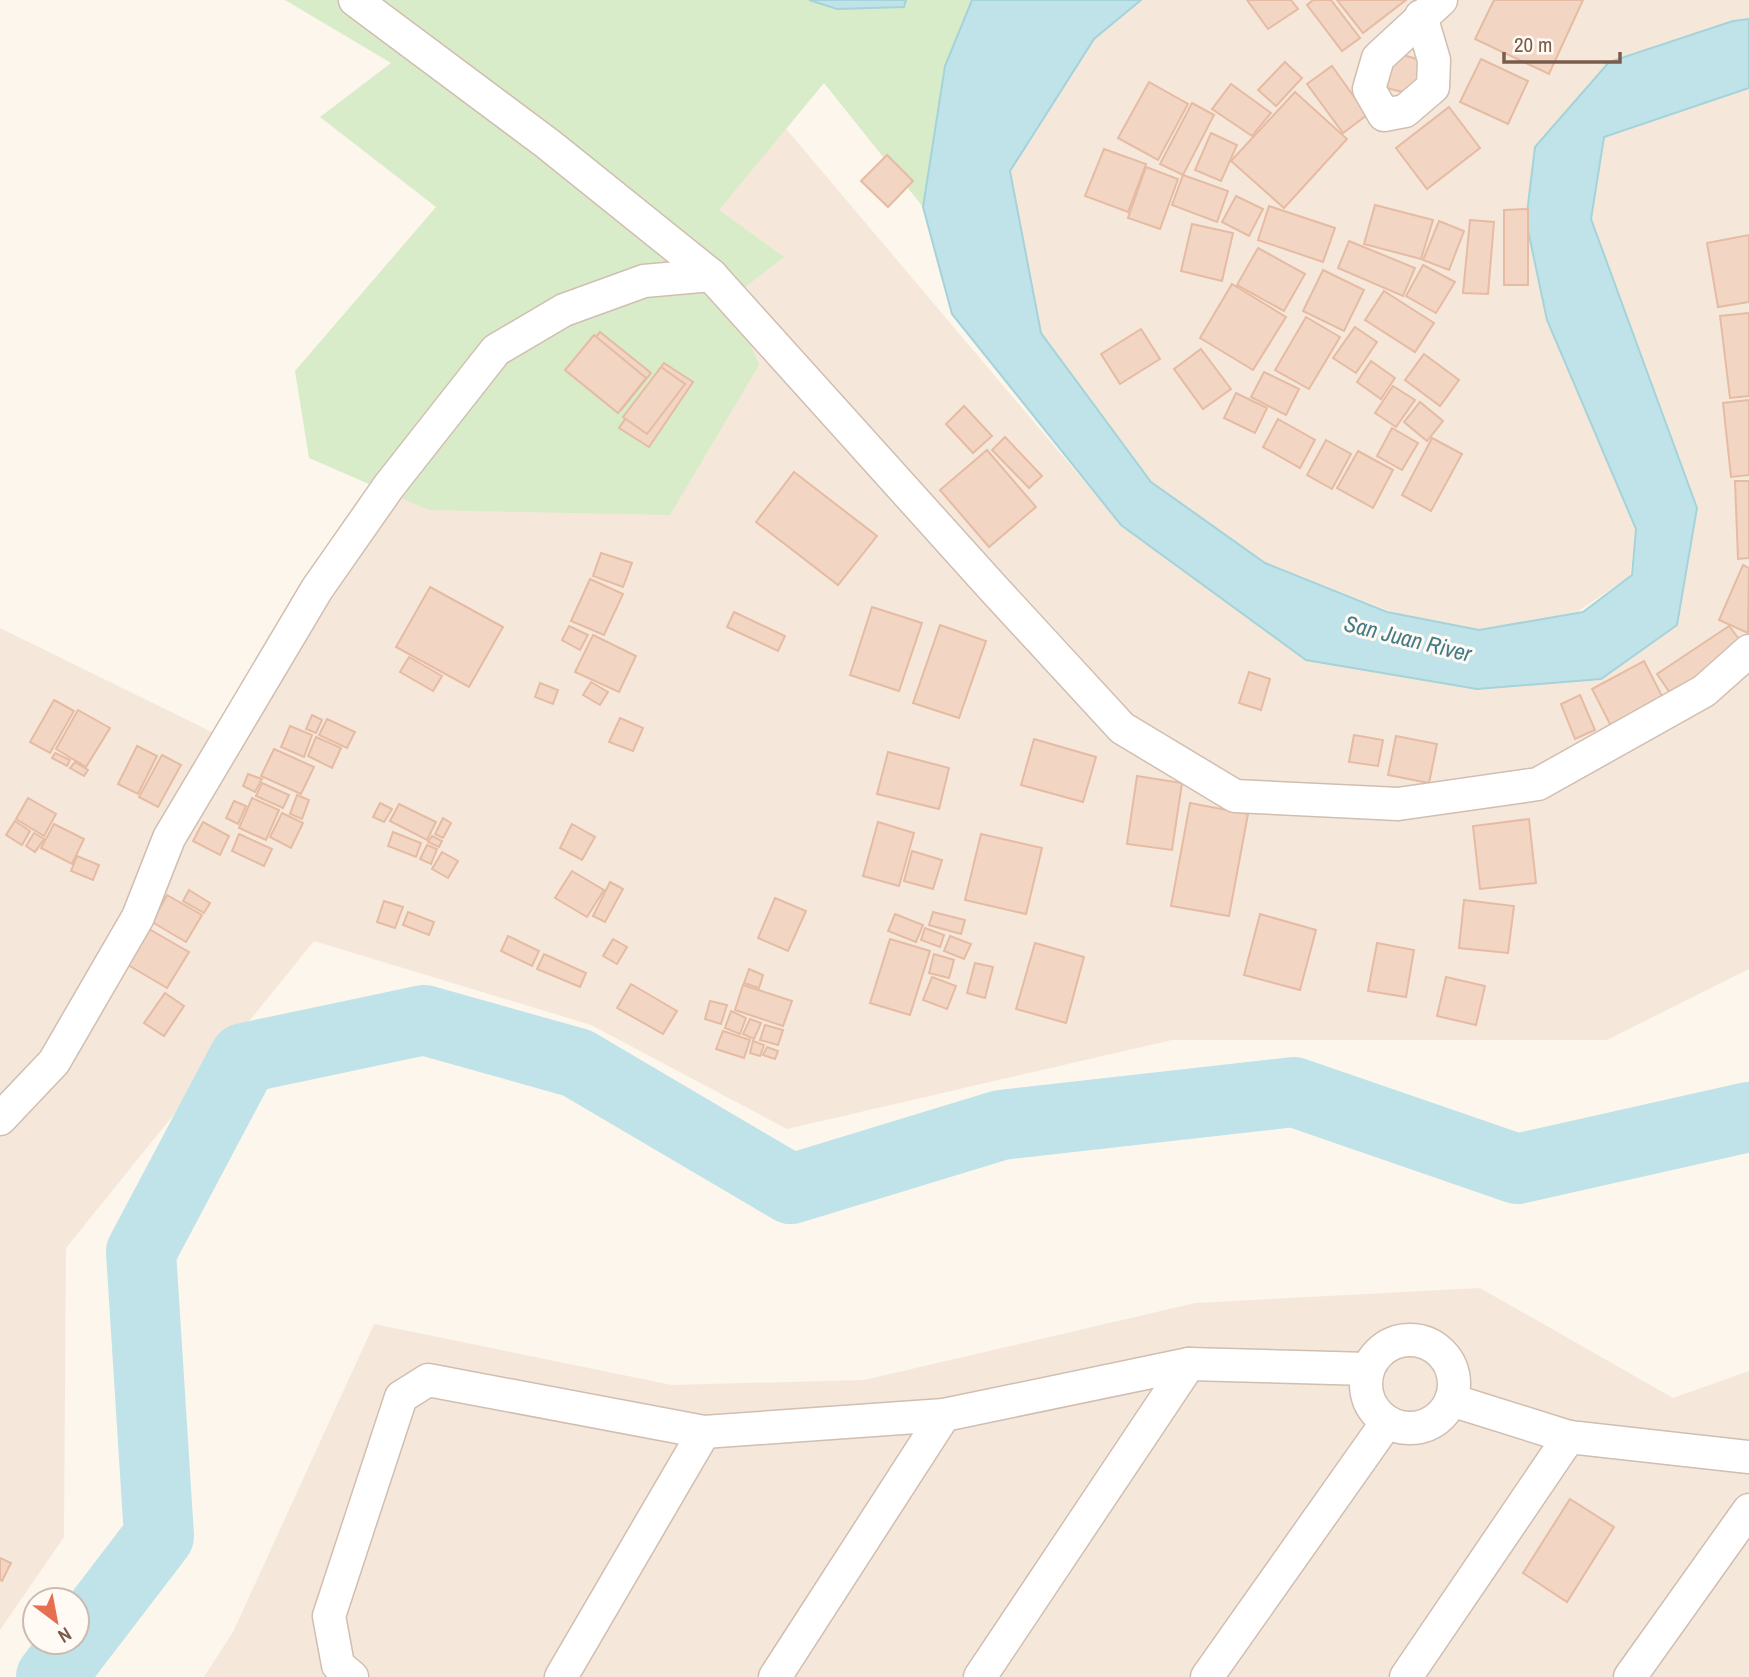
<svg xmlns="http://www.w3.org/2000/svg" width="1749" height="1677" viewBox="0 0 1749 1677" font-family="'Archivo Narrow',sans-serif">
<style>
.residential{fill:#f5e8da}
.green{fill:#d8ecc9}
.water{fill:#bfe3e8;stroke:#a5d3da;stroke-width:2}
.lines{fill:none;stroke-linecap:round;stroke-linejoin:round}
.river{stroke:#bfe3e8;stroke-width:70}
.building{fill:#f3d5c3;stroke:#e6bba3;stroke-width:2}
.street-casing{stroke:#d1beb0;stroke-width:35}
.street{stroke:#fff;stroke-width:32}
.labels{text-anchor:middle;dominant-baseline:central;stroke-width:6;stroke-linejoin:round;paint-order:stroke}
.water-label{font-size:23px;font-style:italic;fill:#437c86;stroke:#fffaf3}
</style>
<rect width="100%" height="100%" fill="#fdf6ec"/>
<g class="residential">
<path d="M1141 0H1749V19L1734 20 1608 64 1547 320 1636 529 1630 576 1577 612 1479 630 1397 614 1265 563 1151 482 1041 333 1010 171 1094 39Z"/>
<path d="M722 53 1121 525 1306 660 1601 679 1697 508 1591 219 1604 137 1749 88V969L1607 1040H1172L787 1129 591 1025 314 941 66 1248 64 1537 0 1630V628L216 734Z"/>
<path d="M1480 1288 1673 1398 1749 1371V1677H204L233 1632 374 1324 672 1385 864 1380 1195 1303Z"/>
</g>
<path class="green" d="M285 0H972L944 69 923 207 824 83 719 210 784 257 731 298 759 365 670 515 429 510 309 458 295 371 436 207 320 117 391 63Z"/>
<g class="water">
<path d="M809 0H906L904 7 837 9Z"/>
<path d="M972 0H1141L1094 39 1010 171 1041 333 1151 482 1265 563 1387 612 1479 630 1583 612 1632 575 1636 529 1547 320 1526 221 1535 147 1609 62 1733 21 1749 19V88L1604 137 1591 219 1697 508 1677 625 1601 679 1477 689 1306 660 1121 525 952 314 923 207 945 66Z"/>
</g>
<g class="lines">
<path class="river" d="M51 1677 159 1536 141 1252 244 1058 424 1020 577 1063 791 1189 1001 1125 1294 1092 1517 1169 1749 1117"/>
</g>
<g class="building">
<path d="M1247 0H1291L1298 9 1268 29Z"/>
<path d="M1313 0H1331L1360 38 1342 51 1307 5Z"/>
<path d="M1337 0H1406L1363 33Z"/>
<path d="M1494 0H1583L1549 74 1475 39Z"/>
<path d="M1393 52 1427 62 1418 96 1383 87Z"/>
<path d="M1481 59 1528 81 1508 124 1460 102Z"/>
<path d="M1285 62 1302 78 1276 106 1258 90Z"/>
<path d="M1332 66 1367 115 1343 133 1307 84Z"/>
<path d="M1149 82 1188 104 1158 160 1118 138Z"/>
<path d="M1231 84 1271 113 1252 136 1212 109Z"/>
<path d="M1295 92 1347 139 1284 208 1231 161Z"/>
<path d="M1192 103 1214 115 1183 175 1160 164Z"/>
<path d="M1449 107 1480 148 1427 189 1396 148Z"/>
<path d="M1211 133 1237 145 1221 181 1195 170Z"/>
<path d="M1104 149 1146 164 1128 212 1085 196Z"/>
<path d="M887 155 913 181 888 207 861 181Z"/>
<path d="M1146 167 1178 179 1160 229 1128 218Z"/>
<path d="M1183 175 1228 191 1217 222 1172 205Z"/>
<path d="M1236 196 1263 209 1249 236 1222 222Z"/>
<path d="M1375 205 1433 220 1421 259 1364 244Z"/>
<path d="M1269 206 1335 228 1323 262 1258 240Z"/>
<path d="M1528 209V285H1504V210Z"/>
<path d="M1470 220 1494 222 1488 294 1463 293Z"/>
<path d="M1439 221 1464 231 1449 270 1423 260Z"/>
<path d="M1192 224 1233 233 1222 281 1181 271Z"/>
<path d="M1749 235V302L1718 307 1707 243Z"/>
<path d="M1349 241 1415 268 1403 296 1338 268Z"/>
<path d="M1258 248 1305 274 1284 311 1237 285Z"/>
<path d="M1423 265 1455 282 1436 313 1406 296Z"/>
<path d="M1323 270 1364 290 1344 331 1303 311Z"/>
<path d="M1232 284 1286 317 1253 370 1200 338Z"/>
<path d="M1384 291 1434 323 1415 352 1365 320Z"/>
<path d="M1749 313V396L1730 398 1720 316Z"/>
<path d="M1306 317 1340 337 1309 389 1275 370Z"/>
<path d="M1355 327 1377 342 1356 373 1333 358Z"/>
<path d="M1141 329 1160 359 1120 384 1101 354Z"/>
<path d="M600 332 651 373 621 410 569 369Z"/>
<path d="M594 335 646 378 618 413 565 370Z"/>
<path d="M1201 349 1231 389 1203 409 1174 369Z"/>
<path d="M1424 354 1459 380 1440 406 1405 380Z"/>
<path d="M1371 361 1395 378 1381 399 1357 382Z"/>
<path d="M664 363 693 382 649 447 619 428Z"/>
<path d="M661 367 685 384 647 434 623 417Z"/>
<path d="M1264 372 1299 389 1286 415 1251 397Z"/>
<path d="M1393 386 1415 400 1396 427 1375 413Z"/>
<path d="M1236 393 1267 408 1255 433 1224 418Z"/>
<path d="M1749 400V475L1731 477 1723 403Z"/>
<path d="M1420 402 1443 421 1427 441 1404 422Z"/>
<path d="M964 406 992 436 973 453 946 424Z"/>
<path d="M1278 419 1315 440 1300 468 1263 447Z"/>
<path d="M1392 428 1418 443 1402 470 1377 456Z"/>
<path d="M1005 437 1042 476 1029 488 992 450Z"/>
<path d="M1432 438 1462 454 1431 511 1402 495Z"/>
<path d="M1326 440 1351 454 1332 489 1307 475Z"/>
<path d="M987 450 1036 507 989 547 940 490Z"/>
<path d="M1358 451 1393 470 1373 508 1337 488Z"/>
<path d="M794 472 877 536 838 585 756 522Z"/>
<path d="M1735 481H1749V558L1738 559Z"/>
<path d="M601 553 632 563 623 587 593 576Z"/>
<path d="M1743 565 1749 568 1748 633 1719 620Z"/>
<path d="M590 579 623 594 604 635 571 621Z"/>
<path d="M430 587 503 627 469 687 396 647Z"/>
<path d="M872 607 922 623 899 691 850 675Z"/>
<path d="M734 612 785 636 778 651 727 627Z"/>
<path d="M940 625 986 641 959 718 913 703Z"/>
<path d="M569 626 588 635 580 650 562 640Z"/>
<path d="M1729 626 1746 648 1673 697 1657 674Z"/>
<path d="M593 635 636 656 619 692 575 672Z"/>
<path d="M409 657 442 676 433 691 400 672Z"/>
<path d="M1644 661 1663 698 1611 726 1592 689Z"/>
<path d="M1249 672 1270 679 1261 710 1239 703Z"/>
<path d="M591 682 608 692 600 705 583 695Z"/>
<path d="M540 683 558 690 553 704 535 697Z"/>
<path d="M1580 695 1595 730 1575 739 1561 704Z"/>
<path d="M54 700 74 711 50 753 30 742Z"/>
<path d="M78 710 110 728 86 767 56 749Z"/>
<path d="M312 715 322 720 316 733 306 729Z"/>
<path d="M620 718 643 728 633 751 609 742Z"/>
<path d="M327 719 355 732 347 748 319 735Z"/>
<path d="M290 726 312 735 304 757 281 747Z"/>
<path d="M1354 735 1383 740 1378 766 1349 762Z"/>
<path d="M1396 736 1437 744 1429 783 1388 775Z"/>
<path d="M316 737 341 748 332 768 308 756Z"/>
<path d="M1034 739 1096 757 1083 802 1021 785Z"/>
<path d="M137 746 157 756 138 794 118 784Z"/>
<path d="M274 749 314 767 301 794 261 776Z"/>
<path d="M888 752 949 768 939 809 877 794Z"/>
<path d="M55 753 70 760 67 766 52 758Z"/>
<path d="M162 755 181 765 158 807 139 797Z"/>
<path d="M75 762 88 770 84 776 70 768Z"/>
<path d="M248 774 262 779 255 792 243 786Z"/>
<path d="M1137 776 1182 783 1172 850 1127 844Z"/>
<path d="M262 783 289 795 283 808 256 796Z"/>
<path d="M297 795 309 800 302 819 290 814Z"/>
<path d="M28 798 56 814 44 836 16 819Z"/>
<path d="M252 798 279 810 266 840 239 828Z"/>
<path d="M234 801 246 806 238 824 226 818Z"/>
<path d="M380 803 392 809 384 822 373 817Z"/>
<path d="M1190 803 1248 814 1229 916 1171 906Z"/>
<path d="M399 804 436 822 427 840 390 821Z"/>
<path d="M282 813 303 823 291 848 270 837Z"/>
<path d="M443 818 451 823 443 838 435 834Z"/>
<path d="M1529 819 1536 883 1480 889 1473 826Z"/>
<path d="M15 821 30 831 22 845 6 835Z"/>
<path d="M203 822 229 836 220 855 193 841Z"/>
<path d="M878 822 914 833 899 886 863 876Z"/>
<path d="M54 824 84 839 72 864 41 848Z"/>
<path d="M572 824 595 837 582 860 560 848Z"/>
<path d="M393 832 421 843 416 857 388 846Z"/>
<path d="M34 833 44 839 35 852 26 846Z"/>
<path d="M239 834 272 849 264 866 232 851Z"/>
<path d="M981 834 1042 848 1026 914 965 900Z"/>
<path d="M432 836 442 841 439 847 428 842Z"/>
<path d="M427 845 437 849 431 864 420 859Z"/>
<path d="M912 851 942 860 933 889 904 881Z"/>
<path d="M442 852 458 861 448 878 432 869Z"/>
<path d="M77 856 99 865 93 880 71 871Z"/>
<path d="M572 871 604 890 587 917 555 898Z"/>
<path d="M610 882 623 889 605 922 593 916Z"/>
<path d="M189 890 210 903 204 913 183 901Z"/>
<path d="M167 895 202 915 186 942 152 922Z"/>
<path d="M775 898 806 911 788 951 758 938Z"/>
<path d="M1464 900 1514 906 1508 953 1459 948Z"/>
<path d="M384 901 403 907 395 928 377 922Z"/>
<path d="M408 912 434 922 429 935 403 925Z"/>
<path d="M933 912 965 920 961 934 929 925Z"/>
<path d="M895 914 923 925 916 942 888 931Z"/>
<path d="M1260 914 1316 930 1300 990 1244 975Z"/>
<path d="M925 928 944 935 940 947 921 940Z"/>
<path d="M149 929 189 952 167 988 128 965Z"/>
<path d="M508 936 539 951 532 966 501 951Z"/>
<path d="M950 936 971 944 964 959 944 951Z"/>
<path d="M613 939 627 947 617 964 603 956Z"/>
<path d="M890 939 930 951 910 1015 870 1003Z"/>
<path d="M1035 943 1084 957 1066 1023 1016 1009Z"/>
<path d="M1377 943 1414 950 1406 997 1368 991Z"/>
<path d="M544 954 586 973 580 987 537 969Z"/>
<path d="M934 954 954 960 949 978 929 973Z"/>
<path d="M975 963 993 967 985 998 967 993Z"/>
<path d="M749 969 763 975 759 988 744 983Z"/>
<path d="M932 977 956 986 947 1009 923 1000Z"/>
<path d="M1446 977 1485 986 1476 1025 1437 1016Z"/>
<path d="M631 984 677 1011 663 1034 617 1008Z"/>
<path d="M743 985 792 1001 783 1026 735 1010Z"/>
<path d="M165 993 184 1006 164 1036 144 1023Z"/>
<path d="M710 1001 727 1005 721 1024 705 1019Z"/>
<path d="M731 1011 746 1018 740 1034 725 1028Z"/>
<path d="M750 1019 761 1023 754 1039 743 1034Z"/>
<path d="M765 1025 783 1030 778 1045 760 1040Z"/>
<path d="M723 1031 750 1040 744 1058 716 1049Z"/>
<path d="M753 1041 764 1045 760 1056 750 1053Z"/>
<path d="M767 1047 778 1051 775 1059 763 1055Z"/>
<path d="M1570 1499 1614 1527 1567 1602 1523 1573Z"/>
<path d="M0 1558 11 1563 2 1581 0 1580Z"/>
</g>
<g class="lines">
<g class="street-casing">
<g id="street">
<path d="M355 0 548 144 711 275"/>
<path d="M1421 16 1434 60 1433 87 1405 111 1384 115 1369 89 1378 58 1441 0"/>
<path d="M0 1119 54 1062 138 917 169 838 317 589 389 486 496 350 564 310 644 281 711 275 993 588 1122 728 1235 796 1398 804 1538 784 1704 691 1749 651"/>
<circle cx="1410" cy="1384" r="44"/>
<path d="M1451 1400 1569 1437"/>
<path d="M352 1677 338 1665 329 1616 401 1397 428 1380 704 1432 944 1415 1189 1364 1368 1369"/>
<path d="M561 1677 704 1432"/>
<path d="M775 1677 944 1415"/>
<path d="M980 1677 1189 1364"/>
<path d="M1207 1677 1387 1422"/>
<path d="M1406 1677 1569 1437 1749 1457"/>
<path d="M1630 1677 1749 1510"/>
</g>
</g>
<use href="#street" class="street"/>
</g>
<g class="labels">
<g class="water-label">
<text transform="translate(1408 638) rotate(14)">San Juan River</text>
</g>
</g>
<g transform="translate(56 1621) rotate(148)"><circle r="33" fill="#fffaf3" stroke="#cabbb1" stroke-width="2"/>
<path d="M0-5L12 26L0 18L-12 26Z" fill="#e76f51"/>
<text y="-10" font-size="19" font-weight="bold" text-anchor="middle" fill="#7a5c4d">N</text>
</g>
<path d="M1504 52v10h116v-10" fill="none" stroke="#7a5c4d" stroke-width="3.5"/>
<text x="1514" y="52" font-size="21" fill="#7a5c4d" stroke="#fffaf3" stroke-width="5" paint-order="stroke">20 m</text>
</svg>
